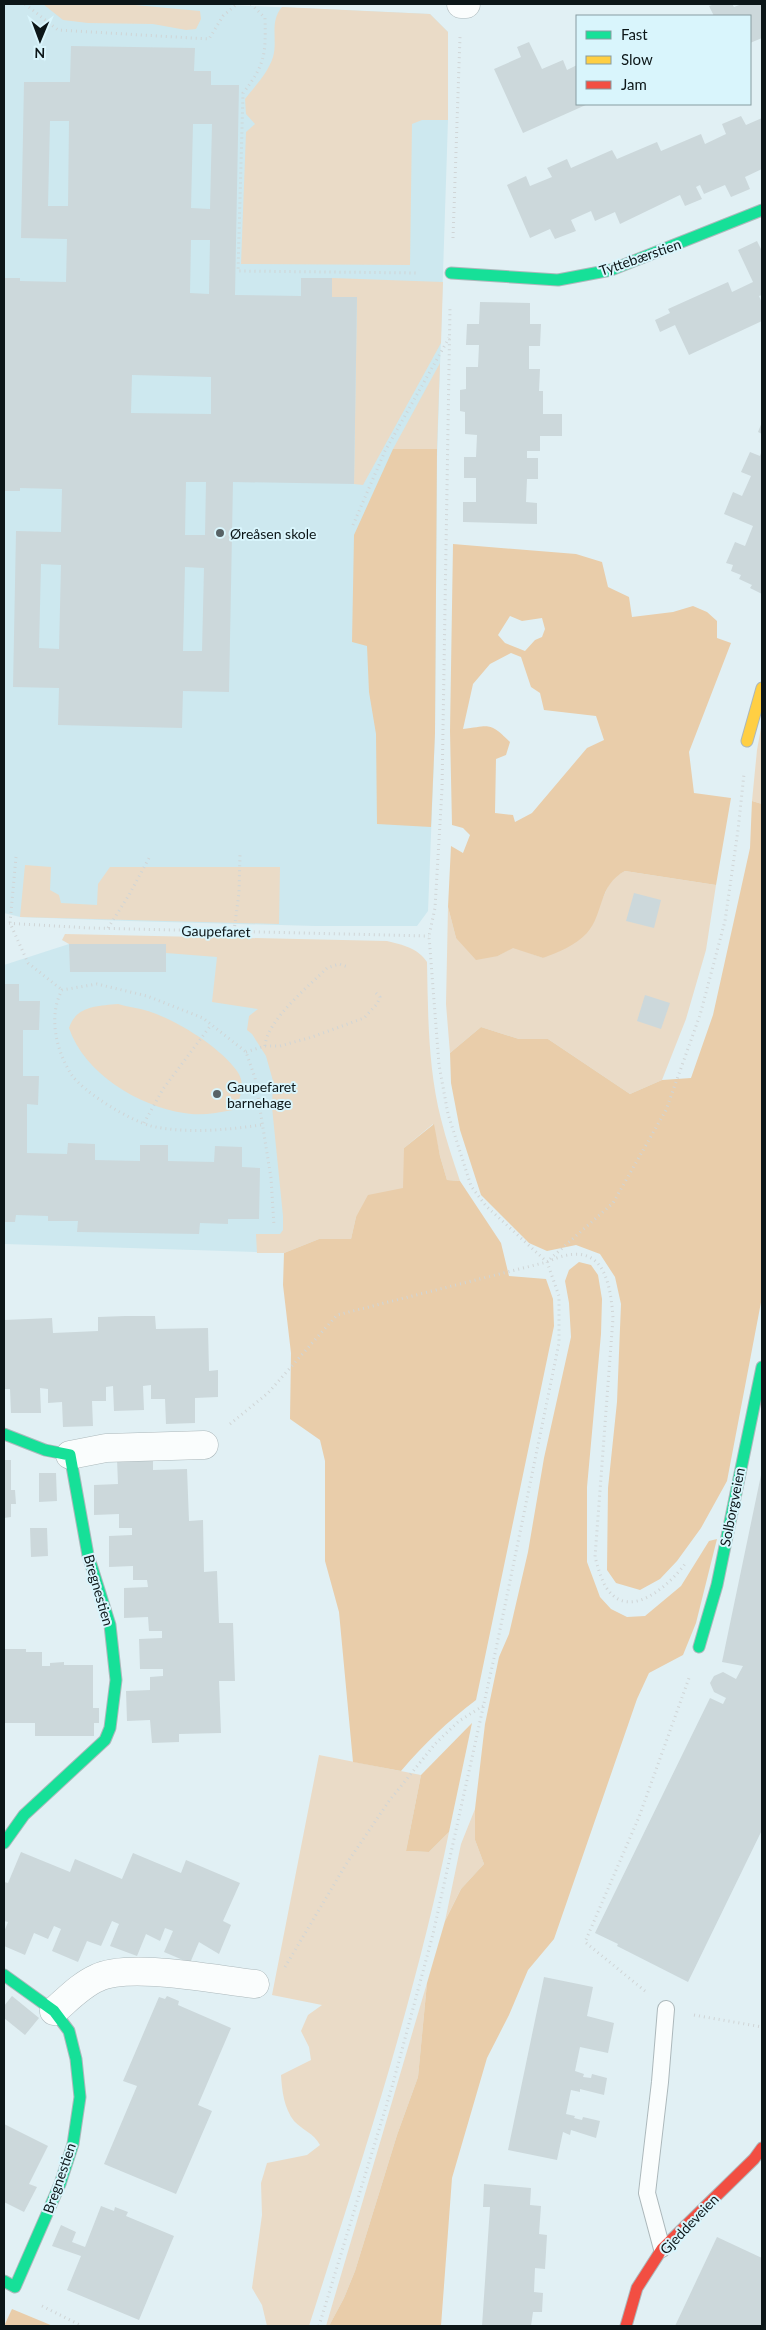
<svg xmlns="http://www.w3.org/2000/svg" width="766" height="2330" viewBox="0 0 766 2330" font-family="Lato,sans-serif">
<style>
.built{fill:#cde8ef}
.green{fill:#eadbc7}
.forest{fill:#e9cdaa;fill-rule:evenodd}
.building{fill:#ccd8db;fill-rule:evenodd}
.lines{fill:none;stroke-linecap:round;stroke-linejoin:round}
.lane-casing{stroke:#acb8bb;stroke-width:18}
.street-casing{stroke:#acb8bb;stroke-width:29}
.fast-casing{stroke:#acb8bb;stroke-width:13}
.slow-casing{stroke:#acb8bb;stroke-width:13}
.jam-casing{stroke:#acb8bb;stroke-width:13}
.path{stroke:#d0d5d6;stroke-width:3;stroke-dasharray:1 4;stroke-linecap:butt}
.lane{stroke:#fafdfd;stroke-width:16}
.street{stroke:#fafdfd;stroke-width:28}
.fast{stroke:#16e098;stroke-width:11}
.slow{stroke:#ffcf43;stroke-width:11}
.jam{stroke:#f24e42;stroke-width:11}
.poi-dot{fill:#576265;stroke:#d9f5fc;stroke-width:2}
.labels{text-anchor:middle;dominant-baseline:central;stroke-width:4;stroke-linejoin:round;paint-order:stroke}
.street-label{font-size:14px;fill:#0c1618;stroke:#d9f5fc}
.poi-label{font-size:14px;fill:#0c1618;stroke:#d9f5fc;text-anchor:start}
</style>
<rect width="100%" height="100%" fill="#e1f0f4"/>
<g class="built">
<path d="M4 4H208L430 14 448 32V120L437 457 435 733 428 911 417 926H315L129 921 20 917 4 913Z"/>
<path d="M69 944 339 948 284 1253 4 1244V965Z"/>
</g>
<g class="green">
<path d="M43 4 135 5 200 11 201 19 196 29 186 30 153 24 88 23 63 20Z"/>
<path d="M282 7 430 14 448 32V120H422L412 124 410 265 241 264 246 132 255 124 246 114 245 99C255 86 268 73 273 57 278 40 269 22 282 7Z"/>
<path d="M332 278 443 282 441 343 363 485 354 484 357 297H332Z"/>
<path d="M440 363 437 449H393Z"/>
<path d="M762 722V804L752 801 757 750Z"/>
<path d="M25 865 51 867 50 890 59 895 61 903 97 905 98 884 110 867H280L279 924 20 917Z"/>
<path d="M625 871 716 885 706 950 686 1019 662 1080 630 1094 548 1039H519L481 1027 450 1053 446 1004 448 907 456 938 498 956 513 947 543 958 587 932 612 878Z"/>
<path d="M65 934 387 941C403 945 418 948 427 962 428 1014 428 1068 441 1119 446 1140 453 1160 460 1181L447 1180 440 1156 433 1124 404 1148V1188L356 1217 351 1239H319L284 1253H257L256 1234H280L283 1230V1216L272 1107 273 1081 266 1056 252 1034 247 1030 249 1016 258 1009 212 1002 217 957 166 953 165 944H69L62 940Z"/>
<path d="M118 1004C128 1007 138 1008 148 1011 176 1020 219 1046 237 1071 246 1083 241 1100 233 1110 216 1113 201 1116 184 1113 138 1106 84 1073 69 1028 76 1006 97 1006 118 1004Z"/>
<path d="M319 1755 421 1775 406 1851 429 1852 449 1832C415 2000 361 2163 309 2326H267L262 2305 252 2288 262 2215 261 2183 267 2163 307 2155 320 2145C314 2133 302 2130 294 2121 284 2108 282 2091 281 2075L311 2060 309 2047 301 2031 308 2015 322 2005 272 1995Z"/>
<path d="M475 1809V1840L484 1864 461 1889 445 1921 461 1844Z"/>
<path d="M427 1983 418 2077 397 2135 355 2271 344 2298 329 2326H326Z"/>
</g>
<g class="forest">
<path d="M393 449H437L435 733 431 827 377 824 376 734 369 692 367 646 352 642 354 535Z"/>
<path d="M453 544 576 554 602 562 608 587 629 597 632 617 673 612 693 606 707 612 717 621V638L731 643 689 752 694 793 731 798 716 885 625 871C598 885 604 914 587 933 575 946 558 952 543 958L513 948 498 956 476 960 456 938 448 907 451 846 463 853 470 835 463 828 452 825 450 731ZM510 616 522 621 542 618 545 629 542 637 535 640 525 651 505 643 498 635ZM511 653 521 657 531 687 540 693 544 710 596 716 604 740 587 748 532 813 515 822 513 815 495 813 496 759 506 755 510 742C489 721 490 726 463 729L473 684 490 664Z"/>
<path d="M752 801 762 804V1297L727 1481 701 1528 677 1561 660 1579 640 1590 616 1583 607 1570 608 1488 617 1402 621 1304 615 1277 600 1254 576 1245 547 1251 529 1243 481 1195 460 1130 451 1083 450 1053 481 1027 519 1039H548L630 1094 662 1080 691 1078 713 1015 750 848Z"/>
<path d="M434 1124 440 1156 447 1180 460 1181 501 1243 509 1276 546 1279 553 1299 554 1326 476 1700C448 1721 424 1744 401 1771L353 1762 339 1612 325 1561V1461L320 1440 290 1419 291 1353 283 1285 284 1253 319 1239H351L356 1217 368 1195 403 1188 404 1148Z"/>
<path d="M579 1262 591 1265 598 1275 602 1299 601 1334 587 1487V1562L600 1597 611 1609 627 1617 645 1616 681 1586 709 1541 717 1539 696 1623 683 1655 649 1673 637 1699 554 1939 528 1970 509 2015 487 2058 452 2178 441 2326H329L344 2298 355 2271 397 2135 418 2077 427 1983 445 1921 461 1889 484 1864 475 1840V1809L485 1724 499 1657 509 1634 528 1552 544 1458 571 1337 569 1303 565 1281 569 1270Z"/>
<path d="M472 1723 449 1832 429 1852 406 1851 421 1775Z"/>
<path d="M12 2309 53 2326H4Z"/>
</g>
<g class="building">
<path d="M715 4H732L734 7 742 4H762V38L750 43V16H714L709 6Z"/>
<path d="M529 42 542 69 563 60 567 70 577 65V104H588L523 133 494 69 521 57 517 47Z"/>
<path d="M71 46 195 48 194 71H211V85H239L235 295 301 296V278H332V297H357L354 484 233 482 229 692 183 691 182 728 58 725 59 688 13 687 16 531 61 532 62 489 20 488V491H4V278H20V281L66 282 67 239 21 238 24 82H70ZM50 121H69L68 206H48ZM193 124H212L210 209 191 208ZM191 240H210L209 294 190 293ZM132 375 211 377V414L131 413ZM186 482H206L205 535H185ZM41 564 61 565 59 649 39 648ZM185 567 204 568 202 651H183Z"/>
<path d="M741 116 746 125 762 118V169L745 177 750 189 731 197 725 185 704 194 700 185 696 187 702 199 685 206 680 195 620 224 615 212 595 221 591 211 571 220 576 231 555 239 550 229 530 238 507 185 526 176 530 186 552 177 547 168 567 159 571 168 612 150 617 159 657 142 661 151 701 134 705 144 726 134 722 124Z"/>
<path d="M757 241 762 251V295L759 296 762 303V321L689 355 675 325 660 332 655 320 670 313 668 309 728 282 732 292 753 282 738 250Z"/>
<path d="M480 302 530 303V324H541L540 346H529V369H540L539 391H543V414H562V436H540V451H527V458H538V479H527L526 502 537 503V524L463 522V502H476V478H464V457H476L477 435 465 434V412L460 411V390L466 389V367H478L479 345H466L467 324H479Z"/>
<path d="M762 422V434L758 432Z"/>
<path d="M762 450V594L750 588 752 585 739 579 741 575 731 571 733 565 726 563 735 542 745 546 753 526 724 514 733 492 742 496 751 476 741 472 750 452 760 456Z"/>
<path d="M634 893 661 900 654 928 626 921Z"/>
<path d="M69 944H166V972H70Z"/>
<path d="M4 984H19V1001H40L39 1030H23V1076H39L38 1105 27 1104V1153L67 1154 68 1143 95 1144V1160L140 1161V1145H168V1161L214 1162 215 1146 242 1147V1167L260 1168 259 1219H228V1224L200 1223 199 1234 77 1232 78 1221H48V1216L16 1215 15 1222H4Z"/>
<path d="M645 995 670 1003 661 1029 637 1021Z"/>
<path d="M125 1316H155L156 1329 208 1328 209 1371 218 1370V1397L195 1398V1423L166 1424 165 1399H151V1385L143 1386 144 1410 114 1411 113 1386 106 1387V1401H92L93 1426 63 1427 62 1402 48 1403V1389L40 1388 41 1413H11L10 1389H4V1320L52 1318 53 1333 98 1331V1317Z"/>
<path d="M153 1457V1470L187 1469 189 1521 203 1520 204 1572 217 1571 219 1623H233L235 1681H219L221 1733 179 1734V1742L152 1743 150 1720 127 1721 126 1691 150 1690V1677L163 1676V1669H140L139 1639 162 1638V1631H149L148 1617 124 1618V1588L148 1587 147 1580H133V1566L109 1567V1536L132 1535V1528H119V1514L94 1515V1485L118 1484 117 1459Z"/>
<path d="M4 1460H11V1490H15L16 1504H11V1517L4 1518Z"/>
<path d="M39 1473H56L57 1501 39 1502Z"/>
<path d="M761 1475 762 1830 688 1982 617 1946 618 1944 595 1933 710 1698 723 1704 726 1698 714 1692 710 1683 714 1676 723 1672 736 1679 743 1666 722 1662Z"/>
<path d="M30 1528H47L48 1556 31 1557Z"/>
<path d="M4 1649H26V1652H42V1666H50V1663L64 1662V1665H93V1708H99V1723H94V1736H35V1723H4Z"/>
<path d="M21 1852 70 1872 75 1859 122 1879 133 1853 181 1873 186 1860 240 1883 223 1921 231 1925 219 1954 199 1942 190 1963 164 1952 173 1931 165 1928 160 1941 146 1934 137 1956 110 1946 119 1924 112 1921 101 1946 87 1941 78 1962 52 1951 61 1929 54 1926 48 1939 34 1933 25 1955 4 1946V1932L8 1922 4 1921V1882L8 1883Z"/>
<path d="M544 1977 593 1987 587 2016 614 2023 608 2053 580 2047 575 2071 584 2074 583 2077 591 2078 592 2074 607 2078 604 2095 580 2089V2092L571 2090 566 2114 575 2116 574 2118 582 2120 583 2117 600 2121 596 2138 571 2130 570 2135 563 2132 557 2160 508 2150Z"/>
<path d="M12 1996 39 2018 25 2035 4 2018V2006Z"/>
<path d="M167 1996 179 2001 178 2005 231 2028 198 2105 212 2111 176 2194 104 2164 137 2086 123 2081 159 1997 165 1999Z"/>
<path d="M4 2124 48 2146 29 2184 37 2187 24 2212 4 2202Z"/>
<path d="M484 2184 531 2188 530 2205 541 2206 539 2234 547 2235 545 2269 535 2268 534 2292 543 2293 542 2312H533L531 2326H482L490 2207H483Z"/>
<path d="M101 2206 114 2211 115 2207 128 2212 126 2216 174 2236 139 2320 67 2290 81 2256 52 2246 61 2225 76 2232 72 2242 85 2247Z"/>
<path d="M717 2237 762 2258V2326H675Z"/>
</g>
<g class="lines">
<g class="lane-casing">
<path id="lane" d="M662 2249 647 2193 660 2082 666 2009"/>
</g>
<g class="street-casing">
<g id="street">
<path d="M461 4H466"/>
<path d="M70 1455 106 1448 204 1445"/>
<path d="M54 2011C68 1999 81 1985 97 1978 129 1962 217 1980 255 1984"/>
</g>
</g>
<g class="fast-casing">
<g id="fast">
<path d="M451 273 558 280 611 270 762 210"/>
<path d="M4 1434 45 1450 70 1455 88 1555 110 1625 116 1680 110 1728 105 1740 24 1815 4 1843"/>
<path d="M699 1647 717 1585 762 1367"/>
<path d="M4 1975 54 2011 69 2031 76 2059 80 2097 73 2144 60 2184 15 2287 4 2281"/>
</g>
</g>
<g class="slow-casing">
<path id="slow" d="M747 741 762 688"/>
</g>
<g class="jam-casing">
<path id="jam" d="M626 2326 637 2288 662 2249 754 2159 762 2148"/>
</g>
<g class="path">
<path d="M25 4 58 30 209 39 223 16 237 4"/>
<path d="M251 4 265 18C266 54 265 65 243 93L238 271 418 273"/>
<path d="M453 238 460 37"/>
<path d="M353 525 385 451 449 338"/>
<path d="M16 857 10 923 28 963 62 990"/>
<path d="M4 923 90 928 429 936"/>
<path d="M108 928 129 895 149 858"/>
<path d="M234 931 239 893 240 854"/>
<path d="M265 1046C267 1020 309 986 327 968L339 964 348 967"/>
<path d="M246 1052 265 1046H280L312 1037 364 1018 377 1004 380 997 376 993"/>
<path d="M144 1123 163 1089 211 1025"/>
<path d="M261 1125C225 1130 187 1134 151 1126 129 1120 83 1092 71 1074 56 1050 48 1016 62 990L97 984 147 996 203 1018 246 1052 255 1078 271 1178 274 1226"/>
<path d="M550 1259 613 1203 666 1110 700 1015 725 921 738 830 744 774"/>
<path d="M230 1424 268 1393 337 1315 547 1262C599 1238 610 1273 613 1318L595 1557C598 1567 601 1581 608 1590 631 1621 670 1584 685 1564"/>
<path d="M285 1967 345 1866 389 1801 435 1744 459 1721 483 1706"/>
<path d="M645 1991 585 1942 639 1817 689 1678"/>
<path d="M694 2015 762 2027"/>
<path d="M42 2306 82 2326"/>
<path d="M319 2326 392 2087 433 1934 496 1649 559 1343V1296L547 1262 486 1206 471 1186 448 1114 439 1065 429 936 435 908 442 789 450 307"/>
</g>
<use href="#lane" class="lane"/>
<use href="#street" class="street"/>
<use href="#fast" class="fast"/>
<use href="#slow" class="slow"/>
<use href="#jam" class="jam"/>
</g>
<g class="poi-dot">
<circle cx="220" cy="533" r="5"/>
<circle cx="217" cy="1094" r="5"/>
</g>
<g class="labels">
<g class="street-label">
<text transform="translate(640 257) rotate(-19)">Tyttebærstien</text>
<text transform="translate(216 931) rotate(1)">Gaupefaret</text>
<text transform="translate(732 1507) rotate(-79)">Solborgveien</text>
<text transform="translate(99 1590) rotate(74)">Bregnestien</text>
<text transform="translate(59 2178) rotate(-71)">Bregnestien</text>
<text transform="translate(689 2224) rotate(-46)">Gjeddeveien</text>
</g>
<g class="poi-label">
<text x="230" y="533">Øreåsen skole</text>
<text x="227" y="1086">Gaupefaret<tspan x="227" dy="16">barnehage</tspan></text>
</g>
</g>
<rect width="766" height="2330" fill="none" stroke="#0c1618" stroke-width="10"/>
<rect x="576" y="15" width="175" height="90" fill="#d9f5fc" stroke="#879ca1"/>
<rect x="586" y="31" width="25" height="8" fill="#16e098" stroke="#879ca1"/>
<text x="621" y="40" font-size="15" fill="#0c1618">Fast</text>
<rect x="586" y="56" width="25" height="8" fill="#ffcf43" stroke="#879ca1"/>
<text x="621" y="65" font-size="15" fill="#0c1618">Slow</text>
<rect x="586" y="81" width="25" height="8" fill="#f24e42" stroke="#879ca1"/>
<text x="621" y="90" font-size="15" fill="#0c1618">Jam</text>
<g transform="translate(40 40) rotate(181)" stroke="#d9f5fc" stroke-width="4" paint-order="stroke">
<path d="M0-4L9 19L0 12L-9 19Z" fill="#0c1618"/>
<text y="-8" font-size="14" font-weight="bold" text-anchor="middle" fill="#0c1618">N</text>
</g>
</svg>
